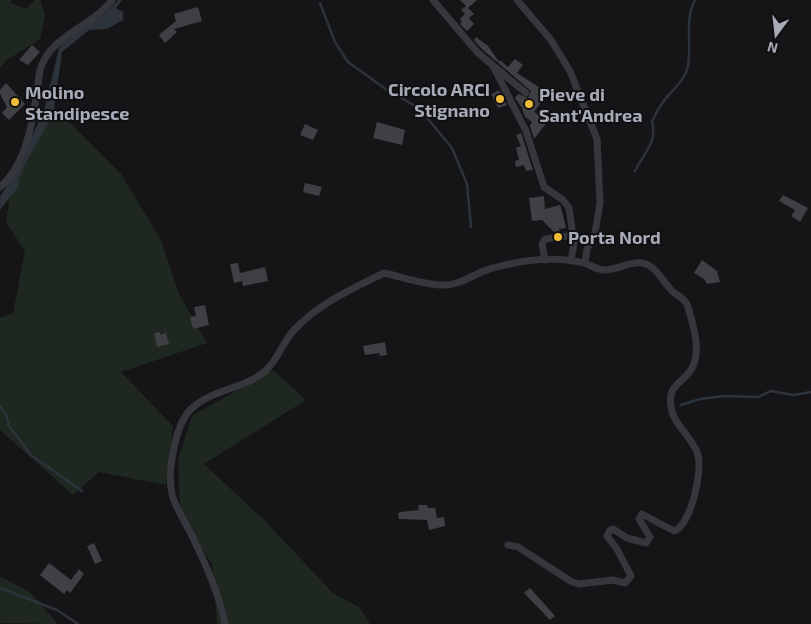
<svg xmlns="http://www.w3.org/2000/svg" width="811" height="624" viewBox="0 0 811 624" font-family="'Exo 2',sans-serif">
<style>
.green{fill:#1f2721}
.water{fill:#2c333b}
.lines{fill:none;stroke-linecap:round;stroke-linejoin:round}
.stream{stroke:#2c333b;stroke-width:2.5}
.building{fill:#3f4044}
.minor{stroke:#36373c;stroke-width:7}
.poi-dot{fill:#eebc36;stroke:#101012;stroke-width:2}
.labels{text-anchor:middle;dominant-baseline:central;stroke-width:4;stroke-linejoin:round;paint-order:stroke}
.poi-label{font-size:18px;font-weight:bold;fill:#a7abb7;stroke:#101012;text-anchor:start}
</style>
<rect width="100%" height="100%" fill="#151517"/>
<g class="green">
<path d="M0 0H11V3L26 9 35 0H40L45 15 40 39 7 60 0 68Z"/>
<path d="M52 105 121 174 161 240 179 294 207 343 121 372 173 426 166 485 99 472 73 495 0 430V318L13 313 25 251 6 222 11 187Z"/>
<path d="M273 370 306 400 204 464 264 520 333 593 359 607 370 624H217L212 564 180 516 178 460 192 416Z"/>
<path d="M0 576 31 593 58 624 0 623Z"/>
</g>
<path class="water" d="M118 0H122L116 8 123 12V20L107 29 89 30 62 52 53 115 26 162 19 179 18 187 0 210V197L22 159 45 107 59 48 62 43 103 15Z"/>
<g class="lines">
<g class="stream">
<path d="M320 3 335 42 348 62 387 90 419 108 452 148 467 184 471 227"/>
<path d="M635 171C643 154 658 142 652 122 655 116 657 110 661 105 669 92 685 82 688 66 692 44 684 21 695 0"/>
<path d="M681 405 700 399 724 396 758 397 771 391 793 395 811 392"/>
<path d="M0 406 6 414 9 426 31 455 82 491"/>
<path d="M0 588 57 610 78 624"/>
</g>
</g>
<g class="building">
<path d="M460 0H477L468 8 474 14 469 18 474 24 467 31 460 24 462 22 460 19 465 14 461 10 466 6Z"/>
<path d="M198 7 202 21 174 29 177 32 165 43 159 35 176 21 174 14Z"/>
<path d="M476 37 488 46 499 62 500 60 508 67 515 59 523 65 517 73 548 93 534 112 548 121 534 139 530 126 532 122 525 117 522 108 515 98 518 94 528 98 531 91 482 49 474 40Z"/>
<path d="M32 45 40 52 28 65 19 60Z"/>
<path d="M6 83 25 104 9 120 2 113 7 107 0 94V90Z"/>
<path d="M499 90 507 105 498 108 491 94Z"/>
<path d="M377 122 405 130 402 145 373 138Z"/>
<path d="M305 124 318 130 313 140 300 135Z"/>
<path d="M521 133 533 170 526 171 524 165 516 167 515 161 519 160 516 148 521 146 516 135Z"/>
<path d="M305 183 322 187 319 196 303 192Z"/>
<path d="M783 195 808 208 800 222 791 216 795 210 779 201Z"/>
<path d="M544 196 545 209 560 205 561 207 566 228 559 229 560 232H554L542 220 532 221 529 198Z"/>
<path d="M702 260 717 271 720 282 707 284 704 279 694 273Z"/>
<path d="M238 263 240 273 265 267 268 281 243 286 242 281 234 283 230 264Z"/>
<path d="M205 305 209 325 193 329 190 317 196 316 194 307Z"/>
<path d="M160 332V335L166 333 169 344 157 347 154 333Z"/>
<path d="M385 342 387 355 380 356 379 353 365 355 363 346Z"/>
<path d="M418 505H427L428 508H435L437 518 444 517 445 526 429 530 427 520 399 519 398 514 400 512 419 510Z"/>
<path d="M94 543 102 561 95 564 87 546Z"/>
<path d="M49 563 71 580 79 569 84 574 70 593 67 590 64 594 40 575Z"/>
<path d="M530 588 555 616 550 620 524 593Z"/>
</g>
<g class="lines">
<g class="minor">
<path d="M433 0 478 53 526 93"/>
<path d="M517 0 551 40 570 71 597 139 600 203 595 233 587 249 585 263"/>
<path d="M494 68 526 131 544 187 563 200 569 208 574 242 571 261"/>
<path d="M0 187C31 160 34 108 40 70 51 34 91 28 112 0"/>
<path d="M545 260 542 244 545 239 573 235"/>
<path d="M225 624C220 597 207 567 195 542 188 526 176 510 172 494 167 473 175 426 190 410 211 389 242 390 264 372 278 361 282 342 295 329 320 303 352 289 384 273 403 277 424 285 444 285 462 285 476 272 493 268 522 260 555 256 584 263 591 265 597 270 605 270 617 270 630 261 642 263 657 266 663 282 672 291 678 296 686 299 688 307 693 325 701 348 693 366 685 384 667 382 671 407 673 424 691 436 697 452 704 468 691 526 674 531L642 514 639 519 650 537 646 543 627 538 613 529 610 530 607 536 617 549 631 576 625 583 613 580 579 584 572 582 518 547 508 545"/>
</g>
</g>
<g class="poi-dot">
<circle cx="500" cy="99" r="5"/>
<circle cx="15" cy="102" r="5"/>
<circle cx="529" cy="104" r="5"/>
<circle cx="558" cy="237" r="5"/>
</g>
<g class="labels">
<g class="poi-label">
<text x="490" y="89" text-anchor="end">Circolo ARCI<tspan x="490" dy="21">Stignano</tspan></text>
<text x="25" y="92">Molino<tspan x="25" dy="21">Standipesce</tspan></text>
<text x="539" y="94">Pieve di<tspan x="539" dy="21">Sant'Andrea</tspan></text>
<text x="568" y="237">Porta Nord</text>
</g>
</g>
<g transform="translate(776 35) rotate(195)" stroke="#101012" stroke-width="4" paint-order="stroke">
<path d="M0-4L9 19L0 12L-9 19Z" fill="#a7abb7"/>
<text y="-8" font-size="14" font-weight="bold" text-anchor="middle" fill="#a7abb7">N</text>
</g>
</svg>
